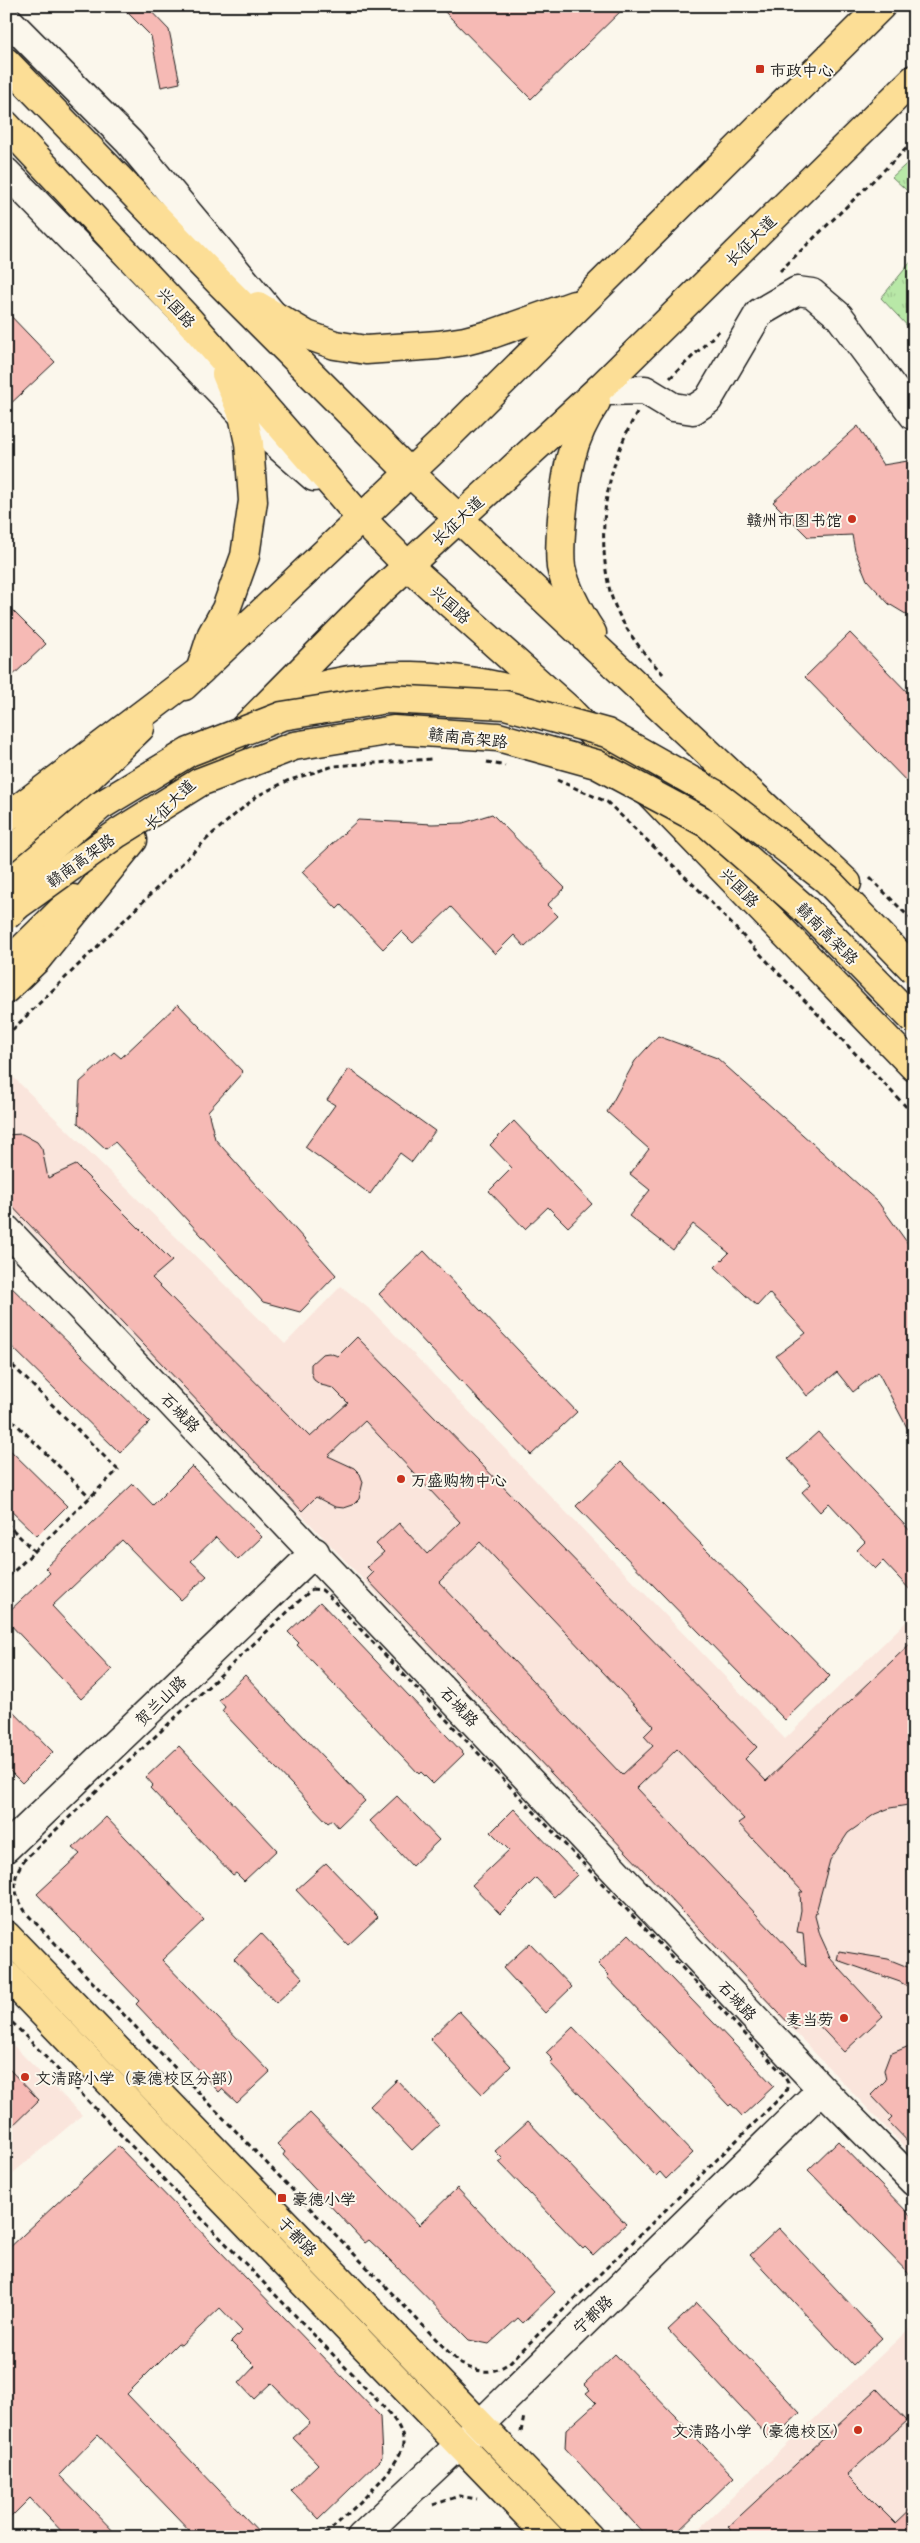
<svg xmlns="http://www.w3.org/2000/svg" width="920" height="2543" viewBox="0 0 920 2543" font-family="Mali,'LXGW WenKai TC',sans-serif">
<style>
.built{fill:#fae5dc}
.grass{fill:url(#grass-tufts);stroke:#6a8262}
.building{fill:#f6bab5;stroke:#1c1c1c;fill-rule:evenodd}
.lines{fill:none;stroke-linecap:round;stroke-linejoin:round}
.minor-casing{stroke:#1c1c1c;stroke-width:31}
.major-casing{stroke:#1c1c1c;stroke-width:31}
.highway-casing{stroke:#1c1c1c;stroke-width:31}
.path{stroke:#1c1c1c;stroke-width:3;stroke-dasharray:5 4;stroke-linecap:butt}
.minor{stroke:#fbf7ec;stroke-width:28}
.major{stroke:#fcde96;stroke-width:28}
.highway{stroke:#fcde96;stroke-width:28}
.highway-bridge-casing{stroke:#1c1c1c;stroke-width:31;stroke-linecap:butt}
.highway-bridge{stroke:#fcde96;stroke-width:28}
.poi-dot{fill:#c8321e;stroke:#fbf7ec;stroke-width:2}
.labels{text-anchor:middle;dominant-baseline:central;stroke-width:4;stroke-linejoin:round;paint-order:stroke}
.poi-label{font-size:16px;fill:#1c1c1c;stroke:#fbf7ec;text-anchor:start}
.street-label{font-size:16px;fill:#1c1c1c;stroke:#fbf7ec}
</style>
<defs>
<pattern id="grass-tufts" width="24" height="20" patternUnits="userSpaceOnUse" patternTransform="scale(1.25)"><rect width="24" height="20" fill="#b8e8a7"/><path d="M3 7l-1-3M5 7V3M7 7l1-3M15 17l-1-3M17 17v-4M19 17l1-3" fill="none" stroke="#9ec68f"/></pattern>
</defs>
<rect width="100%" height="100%" fill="#fbf7ec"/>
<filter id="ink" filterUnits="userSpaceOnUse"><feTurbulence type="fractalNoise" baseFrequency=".02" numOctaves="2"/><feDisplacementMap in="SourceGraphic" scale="10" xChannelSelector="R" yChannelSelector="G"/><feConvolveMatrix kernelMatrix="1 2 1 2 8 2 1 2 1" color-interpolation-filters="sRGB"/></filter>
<g filter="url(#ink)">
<g class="built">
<path d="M6 1070 285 1344 341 1286 373 1312 785 1739 914 1614V2157L6 1205Z"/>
<path d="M6 2038 82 2115 6 2179Z"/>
<path d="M914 2324V2537H690Z"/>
</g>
<g class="grass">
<path d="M914 157V197L892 177Z"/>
<path d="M914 258V333L881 298Z"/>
</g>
<g class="building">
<path d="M121 6H146L169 30 180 83 161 87 151 36Z"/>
<path d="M439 6H626L531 99Z"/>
<path d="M6 311 55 362 6 408Z"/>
<path d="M858 426 883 465 914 460V619L889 604 867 580 855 551 852 535 808 537 773 502Z"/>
<path d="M6 604 46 644 6 682Z"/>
<path d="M850 633 914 699V789L805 677Z"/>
<path d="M492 814 565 888 547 905 558 916 525 947 514 935 495 954 451 907 413 943 401 931 383 949 341 905 337 909 302 872 358 820 432 824 463 823Z"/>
<path d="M178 1004 243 1072 208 1111 215 1139 336 1275 300 1312 263 1302 115 1142 106 1149 78 1123 80 1082 114 1052 121 1058Z"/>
<path d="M658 1036 717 1058 878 1202 914 1252V1441L878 1372 853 1392 837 1372 807 1396 776 1356 806 1333 769 1293 757 1306 715 1267 729 1253 713 1240 693 1224 673 1250 629 1216 650 1190 630 1174 649 1149 607 1112 635 1061Z"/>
<path d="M349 1069 435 1131 412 1162 400 1153 370 1194 305 1147 335 1105 327 1100Z"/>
<path d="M514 1121 592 1204 568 1227 548 1207 525 1229 489 1191 512 1168 490 1145Z"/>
<path d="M22 1134 37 1142 42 1149 48 1178 76 1165 172 1261 152 1278 310 1437 348 1403 333 1388 321 1385 314 1380 311 1372V1364L322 1354 329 1353 338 1356 357 1337 757 1747 745 1759 766 1781 914 1640V1804L890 1808 875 1814 848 1833 830 1860 815 1916 820 1935 830 1957 828 1956 883 2016 844 2052 810 2016 795 2030 367 1579 373 1573 367 1567 384 1552 376 1544 399 1523 427 1554 460 1522 365 1421 328 1456 354 1468 360 1474 363 1482 359 1499 353 1505 344 1508 335 1507 316 1497 302 1511 6 1200V1135ZM480 1542 654 1726 644 1736 653 1746 622 1775 439 1582ZM677 1749 744 1819 738 1823 803 1892H800L801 1910 797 1932 803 1933 806 1967 637 1788Z"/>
<path d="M424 1251 577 1412 531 1455 379 1294Z"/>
<path d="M6 1282 150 1422 120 1453 6 1341Z"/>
<path d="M818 1432 914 1535V1594L883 1561 875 1569 857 1550 865 1542 829 1503 820 1512 802 1492 811 1484 788 1459Z"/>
<path d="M6 1446 67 1506 37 1536 6 1506Z"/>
<path d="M621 1462 830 1676 785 1720 576 1506Z"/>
<path d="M192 1466 262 1537 238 1560 216 1537 191 1561 207 1576 181 1600 122 1540 52 1606 112 1670 81 1699 6 1620V1614L50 1573 45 1568 133 1484 153 1505Z"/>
<path d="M320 1602 464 1754 433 1784 421 1772 419 1774 372 1724 297 1645 299 1643 288 1632Z"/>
<path d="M245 1675 365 1801 338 1827 332 1820 328 1823 222 1711 225 1707 219 1700Z"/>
<path d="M6 1704 53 1752 22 1783 6 1767Z"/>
<path d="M179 1746 277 1850 244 1881 236 1873 233 1875 150 1788 153 1785 146 1777Z"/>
<path d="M397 1796 439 1840 412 1866 370 1821Z"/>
<path d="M514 1809 577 1875 554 1897 536 1878 500 1914 472 1885 509 1850 491 1832Z"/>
<path d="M106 1817 204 1920 162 1960 270 2072 237 2103 222 2089 219 2092 136 2004 139 2001 37 1894 80 1854 73 1848Z"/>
<path d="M326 1863 378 1917 348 1945 296 1890Z"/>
<path d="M261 1933 303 1978 276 2003 234 1959Z"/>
<path d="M629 1934 774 2086 742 2116 731 2104 729 2106 607 1977 609 1975 598 1964Z"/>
<path d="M530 1943 572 1987 545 2013 503 1968Z"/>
<path d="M839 1951 888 1959 903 1965 914 1970V1990L900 1982 837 1960Z"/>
<path d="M459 2011 511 2066 482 2094 430 2039Z"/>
<path d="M573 2027 693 2153 666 2179 660 2172 656 2176 550 2063 553 2060 546 2053Z"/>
<path d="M914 2044V2148L888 2121 892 2117 871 2095 886 2080 884 2070 890 2054Z"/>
<path d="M6 2066 39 2100 6 2132Z"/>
<path d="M397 2080 439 2125 412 2150 370 2106Z"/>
<path d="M310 2113 419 2225 457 2188 555 2292 523 2323 518 2318 489 2344 469 2340 384 2254 369 2240 365 2243 283 2155 285 2152 277 2144Z"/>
<path d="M528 2121 626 2224 593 2255 585 2247 583 2249 499 2162 503 2159 495 2151Z"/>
<path d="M838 2141 914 2219V2279L808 2170Z"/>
<path d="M118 2146 380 2416 382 2458 319 2519 291 2490 318 2464 293 2438 310 2423 271 2383 254 2399 239 2383 255 2366 231 2342 242 2331 220 2308 181 2345 178 2343 127 2394 264 2537H196L98 2435 59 2475 119 2537H67L30 2498 6 2522V2251Z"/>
<path d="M779 2228 882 2338 853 2365 750 2255Z"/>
<path d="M697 2303 800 2413 771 2440 668 2330Z"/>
<path d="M615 2354 734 2477 672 2537H647L565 2448 566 2430 596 2403 586 2393 590 2390 584 2384Z"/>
<path d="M877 2389 907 2421 847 2475 895 2523 914 2505V2537H737L728 2527Z"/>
</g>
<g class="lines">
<g class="minor-casing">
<g id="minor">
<path d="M6 18 129 142 278 321"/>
<path d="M6 172 243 415 314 477"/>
<path d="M600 388 604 391 645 390 673 407 693 410 708 400 759 313 797 291 812 293 839 316 914 416"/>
<path d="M6 1229 822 2089 914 2182"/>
<path d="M6 1848 315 1552"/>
<path d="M361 2537 460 2444 822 2089"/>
</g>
</g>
<g class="major-casing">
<g id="major">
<path d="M6 62 221 284 408 471 847 883"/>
<path d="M6 125 187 318 361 518 407 565 568 709 914 1067"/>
<path d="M258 306 307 335 335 345 366 350 438 345 465 341 492 334 574 305"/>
<path d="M592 633C579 613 566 590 561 567 559 551 561 534 562 518 566 474 570 440 596 402"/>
<path d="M201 668 212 634 226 609 245 556 253 501 249 443 243 415 226 374"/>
<path d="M184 686 441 443 881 6"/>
<path d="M271 706C350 661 473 672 555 703"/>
<path d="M182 791 378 593 600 388 914 79"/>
<path d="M6 857 140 728"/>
<path d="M6 965 73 899"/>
<path d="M6 1935 589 2537"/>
<path d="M6 1975 549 2537"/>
</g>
</g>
<g class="highway-casing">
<g id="highway">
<path d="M6 818 201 670"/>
<path d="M6 989 37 959 133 840"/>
</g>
</g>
<g class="path">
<path d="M780 271 914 141"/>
<path d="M670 378 720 330"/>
<path d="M637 413C607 464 596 528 609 587 616 619 640 650 663 674"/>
<path d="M487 762 505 766"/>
<path d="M557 780 607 802 700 891 914 1115"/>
<path d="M870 878 914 922"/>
<path d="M6 1036 211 835 257 796 287 781 334 766 431 759"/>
<path d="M6 1359 118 1470 6 1579"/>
<path d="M6 1414 90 1497"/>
<path d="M6 1523 35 1552"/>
<path d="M312 1589 322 1590 328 1595 783 2074 788 2083 786 2092 509 2363C490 2376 478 2372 459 2363L27 1914C13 1894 10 1877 26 1858Z"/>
<path d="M6 2016 376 2399C385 2409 402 2425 403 2440 406 2465 341 2519 323 2537"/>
<path d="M521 2432 524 2416"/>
<path d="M433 2505 459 2496 477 2499"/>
</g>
<use href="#minor" class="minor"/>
<use href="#major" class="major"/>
<use href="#highway" class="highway"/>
<g class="highway-bridge-casing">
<g id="highway-bridge">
<path d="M6 886 100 806 189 752 282 716 387 699 505 705 607 733 715 794 827 880 914 970"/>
<path d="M6 916 18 905 118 833 200 782 294 746 393 730 498 737 596 764 708 824 806 910 914 1020"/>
</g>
</g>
<use href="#highway-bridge" class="highway-bridge"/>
</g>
</g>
<g class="poi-dot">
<rect x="755" y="64" width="10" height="10" rx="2.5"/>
<circle cx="852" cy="519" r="5"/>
<circle cx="401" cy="1479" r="5"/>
<circle cx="844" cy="2018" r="5"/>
<circle cx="25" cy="2077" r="5"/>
<rect x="277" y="2193" width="10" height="10" rx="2.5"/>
<circle cx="858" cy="2430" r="5"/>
</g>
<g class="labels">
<g class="poi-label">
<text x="770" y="69">市政中心</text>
<text x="842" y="519" text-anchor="end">赣州市图书馆</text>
<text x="411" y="1479">万盛购物中心</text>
<text x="834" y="2018" text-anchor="end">麦当劳</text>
<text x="35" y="2077">文清路小学（豪德校区分部）</text>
<text x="292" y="2198">豪德小学</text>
<text x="848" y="2430" text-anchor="end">文清路小学（豪德校区）</text>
</g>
<g class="street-label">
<text transform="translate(750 240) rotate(-45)">长征大道</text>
<text transform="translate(177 307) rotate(48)">兴国路</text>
<text transform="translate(457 520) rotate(-43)">长征大道</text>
<text transform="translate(451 604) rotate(42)">兴国路</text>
<text transform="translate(468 737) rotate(6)">赣南高架路</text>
<text transform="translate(169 804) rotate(-45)">长征大道</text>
<text transform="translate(80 860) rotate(-36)">赣南高架路</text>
<text transform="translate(740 887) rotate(46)">兴国路</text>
<text transform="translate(828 933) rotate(45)">赣南高架路</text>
<text transform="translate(181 1412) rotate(46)">石城路</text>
<text transform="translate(160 1700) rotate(-44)">贺兰山路</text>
<text transform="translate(460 1706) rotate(47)">石城路</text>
<text transform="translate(738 2000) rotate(47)">石城路</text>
<text transform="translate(298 2236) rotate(46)">于都路</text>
<text transform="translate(592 2314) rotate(-44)">宁都路</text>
</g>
</g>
<rect width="920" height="2543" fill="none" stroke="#fbf7ec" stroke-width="25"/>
<rect x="12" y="12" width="895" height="2518" fill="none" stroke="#1c1c1c" stroke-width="2" filter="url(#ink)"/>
</svg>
